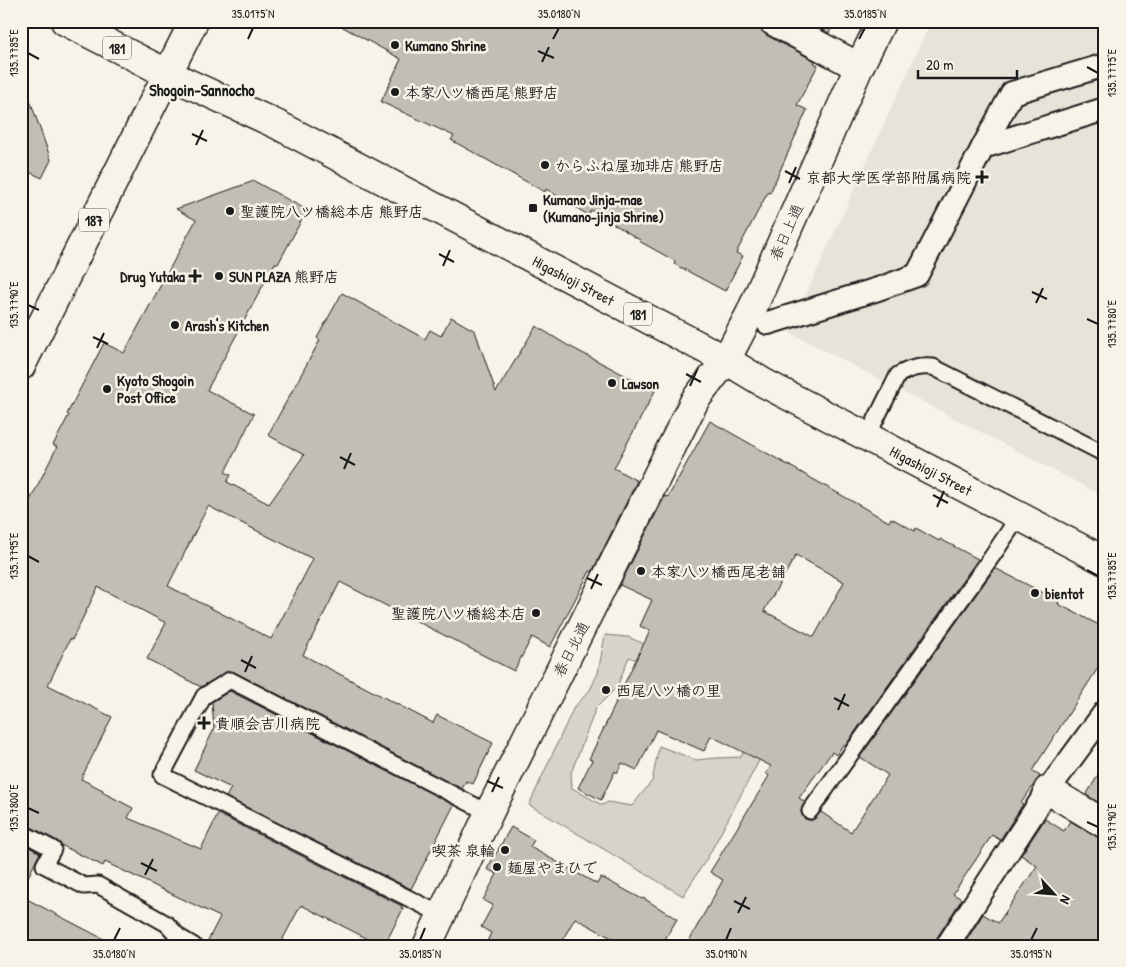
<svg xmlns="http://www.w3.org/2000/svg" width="1126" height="967" viewBox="0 0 1126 967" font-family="'Patrick Hand','Klee One',sans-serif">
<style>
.built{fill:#e6e3d9}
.green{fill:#d7d3cb;stroke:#7a7874}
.building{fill:#c0beb5;stroke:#1c1c1c;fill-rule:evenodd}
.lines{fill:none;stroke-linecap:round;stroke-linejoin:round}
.service-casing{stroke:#1c1c1c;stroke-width:19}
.pedestrian-casing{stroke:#1c1c1c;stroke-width:26}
.minor-casing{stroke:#1c1c1c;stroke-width:31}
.tertiary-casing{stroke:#1c1c1c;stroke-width:31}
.primary-casing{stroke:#1c1c1c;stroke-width:31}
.service{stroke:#f7f3e8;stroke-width:15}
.pedestrian{stroke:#f7f3e8;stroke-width:22}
.minor{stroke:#f7f3e8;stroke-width:28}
.tertiary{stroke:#f7f3e8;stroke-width:28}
.primary{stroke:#f7f3e8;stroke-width:28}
.ticks{fill:none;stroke:#1c1c1c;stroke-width:2}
.poi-dot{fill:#1c1c1c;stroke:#f7f3e8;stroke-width:2}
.labels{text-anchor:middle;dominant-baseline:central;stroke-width:5;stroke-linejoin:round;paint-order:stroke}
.shield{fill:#f7f3e8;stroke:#5e5c59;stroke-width:1}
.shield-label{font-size:14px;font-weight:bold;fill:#1c1c1c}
.poi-label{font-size:15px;font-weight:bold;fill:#1c1c1c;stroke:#f7f3e8;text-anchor:start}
.street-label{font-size:15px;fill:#1c1c1c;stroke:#f7f3e8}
.neighbourhood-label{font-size:16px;font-weight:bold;fill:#1c1c1c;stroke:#f7f3e8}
.neatline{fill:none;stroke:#1c1c1c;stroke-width:2}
.ticks-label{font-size:12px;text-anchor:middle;fill:#1c1c1c}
</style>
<rect width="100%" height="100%" fill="#f7f3e8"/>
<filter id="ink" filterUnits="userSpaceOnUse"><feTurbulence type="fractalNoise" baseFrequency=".02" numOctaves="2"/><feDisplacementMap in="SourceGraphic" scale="10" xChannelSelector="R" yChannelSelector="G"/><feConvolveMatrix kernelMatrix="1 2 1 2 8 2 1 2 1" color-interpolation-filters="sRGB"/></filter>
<g filter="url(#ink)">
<path class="built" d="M931 21H1105V497L789 332Z"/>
<path class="green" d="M605 635 628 637 663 652 654 667 629 657 617 687 596 708 571 773 572 788 602 805 608 802 632 806 652 781 659 746 696 760 716 758 741 757 748 741 760 759 709 855 683 896 529 805 574 707 590 690 598 673Z"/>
<g class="building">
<path d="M332 21H757L760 29 766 35 815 61 814 63 818 65 797 105 807 110 770 193 768 192 736 253 743 256 725 291 674 264 675 261 639 241 640 240 591 210 588 215 546 189 545 192 451 140 454 136 381 102 401 59Z"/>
<path d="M807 21H835L829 33Z"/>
<path d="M25 86 51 160 42 178 21 168V87Z"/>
<path d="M254 181 307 210 278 264 275 263 207 390 254 414 225 472 231 475 227 482 269 504 304 455 268 435 320 340 317 338 342 293 425 339 430 330 441 336 451 317 475 331 496 392 536 326 567 345 655 391 614 468 637 481 592 572 590 571 550 647 532 637 514 671 340 582 303 655 433 723 437 715 493 743 473 784 466 781 462 789 234 672 230 671 226 672 201 687 147 659 166 623 98 587 72 640 70 639 48 685 112 717 81 779 103 790 102 792 133 808 128 818 201 849 218 814 402 906 401 908 403 909 384 946H382L301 905 279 946H205L220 917 105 862 103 866 61 845 57 841 25 824 21 823V518L57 447 53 445 69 415 67 414 104 343 124 353 196 220 176 209ZM208 506 313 559 271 639 168 586Z"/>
<path d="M710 421 889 522 891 518 915 531 916 528 939 541 940 539 978 559 845 746 843 745 836 755 832 752 799 798 805 802 801 811 802 815 805 819 809 820H813L821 812 851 832 888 775 860 757 995 568 1059 601 1058 604 1105 628V657L1032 771 1040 776 1021 803 1023 804 1000 840 992 835 953 894 962 899 936 939 934 946H686L723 880 710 872 769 776 766 773 771 766 711 736 704 751 656 730 637 770 622 763 617 773 615 771 601 800 578 788 592 760 589 759 616 703H615L650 631 640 626 652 600 620 585 665 496 668 497ZM796 555 844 582 814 637 764 611Z"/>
<path d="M230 691 454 805 411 889 226 797 231 788 194 770 214 729 212 702Z"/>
<path d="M1105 764V806L1086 795Z"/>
<path d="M1045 819 1064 831 1070 821 1097 837 1105 840V946H963L983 914 998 923 1037 866 1021 855Z"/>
<path d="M511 827 534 840 530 847 597 884 601 877 642 899 643 898 677 919 661 946H626L575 918 559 946H485L491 933 481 927 493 905 483 900 497 874 487 869Z"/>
<path d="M21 843 40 853 21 891Z"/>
<path d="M21 896 117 946H21Z"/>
</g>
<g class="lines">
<g class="service-casing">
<g id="service">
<path d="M867 437 898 375C910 368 919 366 933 367L1105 454"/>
<path d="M810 811 993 555 1019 516"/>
<path d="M21 832 53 849 44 865 84 886 98 885 167 924 179 937 194 946"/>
<path d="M442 915 162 775 204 696 230 680 489 813"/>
</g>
</g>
<g class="pedestrian-casing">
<g id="pedestrian">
<path d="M983 147 1012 93 1105 65"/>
<path d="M768 323 878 289 917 275 983 147 1105 109"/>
<path d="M947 946 1048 790 1105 712"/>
</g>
</g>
<g class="minor-casing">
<g id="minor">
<path d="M773 21 859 67"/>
<path d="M1048 790 1105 824"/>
<path d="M427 946 489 813 695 400 726 360"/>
</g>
</g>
<g class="tertiary-casing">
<path id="tertiary" d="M726 360 750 314 859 67 882 21"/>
</g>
<g class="primary-casing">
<g id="primary">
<path id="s1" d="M65 21 168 74 278 125 726 360 764 383 1105 561"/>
<path d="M21 366 194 21"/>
</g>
</g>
<use href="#service" class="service"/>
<use href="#pedestrian" class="pedestrian"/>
<use href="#minor" class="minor"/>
<use href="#tertiary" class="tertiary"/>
<use href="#primary" class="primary"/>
</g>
</g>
<path class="ticks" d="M248 39 253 28M553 39 559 28M859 39 865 28M538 51 554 58M28 53 39 59M542 62 549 47M1087 67 1098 73M192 134 207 141M196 145 203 130M785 171 800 179M789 183 796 167M439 254 454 262M443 266 450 250M1032 292 1047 299M1036 303 1043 288M28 305 39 310M1087 319 1098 324M93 337 108 344M97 348 104 333M686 374 701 382M690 386 697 370M340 457 355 465M344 469 351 453M933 495 948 503M937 507 944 491M28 556 39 562M1087 570 1098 576M587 578 602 585M591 589 598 574M241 660 256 668M245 672 252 656M834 698 849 706M838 710 845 694M487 781 503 788M492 792 499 777M28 808 39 813M1087 822 1098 827M141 863 157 871M145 875 153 859M734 901 750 909M738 913 746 897M114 940 120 928M420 940 425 928M726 940 731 928M1031 940 1037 928"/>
<g class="poi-dot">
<circle cx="395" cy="45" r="5"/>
<circle cx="395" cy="92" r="5"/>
<circle cx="545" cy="165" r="5"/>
<path d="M979.5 169.5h5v5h5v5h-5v5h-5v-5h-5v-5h5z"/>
<rect x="528" y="203" width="10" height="10" rx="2.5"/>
<circle cx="230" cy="211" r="5"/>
<path d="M192.5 268.5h5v5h5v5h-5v5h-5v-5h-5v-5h5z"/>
<circle cx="219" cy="276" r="5"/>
<circle cx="175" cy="325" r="5"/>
<circle cx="612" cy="383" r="5"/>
<circle cx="107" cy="389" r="5"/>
<circle cx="641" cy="571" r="5"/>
<circle cx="1035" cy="593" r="5"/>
<circle cx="536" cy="613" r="5"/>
<circle cx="606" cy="690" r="5"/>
<path d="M201.5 715.5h5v5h5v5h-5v5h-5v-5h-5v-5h5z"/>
<circle cx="505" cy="850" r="5"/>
<circle cx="497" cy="867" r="5"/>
</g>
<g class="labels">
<g class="shield">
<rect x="103" y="36.5" width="28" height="23" rx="4"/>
<rect x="79" y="208.5" width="30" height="23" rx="4"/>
<rect x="624" y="302.5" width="28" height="23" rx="4"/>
</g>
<g class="shield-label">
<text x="117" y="48">181</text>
<text x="94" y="220">187</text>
<text x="638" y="314">181</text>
</g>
<g class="poi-label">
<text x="405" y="45">Kumano Shrine</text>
<text x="405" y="92">本家八ツ橋西尾 熊野店</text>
<text x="555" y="165">からふね屋珈琲店 熊野店</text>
<text x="971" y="177" text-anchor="end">京都大学医学部附属病院</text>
<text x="543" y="199">Kumano Jinja-mae<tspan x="543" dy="17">(Kumano-jinja Shrine)</tspan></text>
<text x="240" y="211">聖護院八ツ橋総本店 熊野店</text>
<text x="185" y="276" text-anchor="end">Drug Yutaka</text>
<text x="229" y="276">SUN PLAZA 熊野店</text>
<text x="185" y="325">Arash's Kitchen</text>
<text x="117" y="380">Kyoto Shogoin<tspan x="117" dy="17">Post Office</tspan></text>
<text x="622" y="383">Lawson</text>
<text x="651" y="571">本家八ツ橋西尾老舗</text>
<text x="1045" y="593">bientot</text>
<text x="526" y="613" text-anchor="end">聖護院八ツ橋総本店</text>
<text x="616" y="690">西尾八ツ橋の里</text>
<text x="215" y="723">貴順会吉川病院</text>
<text x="495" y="850" text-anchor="end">喫茶 泉輪</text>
<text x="507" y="867">麺屋やまひで</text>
</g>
<g class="street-label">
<text transform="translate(786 232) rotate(-66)">春日上通</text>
<text stroke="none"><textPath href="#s1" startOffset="571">Higashioji Street</textPath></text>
<text stroke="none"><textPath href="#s1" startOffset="976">Higashioji Street</textPath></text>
<text transform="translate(571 649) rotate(-63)">春日北通</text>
</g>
<g class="neighbourhood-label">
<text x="202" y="90">Shogoin-Sannocho</text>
</g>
</g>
<rect width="1126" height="967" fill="none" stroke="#f7f3e8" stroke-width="55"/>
<g transform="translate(1054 894) rotate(116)" stroke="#f7f3e8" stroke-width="4" paint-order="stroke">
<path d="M0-4L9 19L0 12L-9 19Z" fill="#1c1c1c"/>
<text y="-8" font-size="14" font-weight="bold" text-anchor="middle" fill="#1c1c1c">N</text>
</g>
<path d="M918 70v8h99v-8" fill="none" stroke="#1c1c1c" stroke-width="2.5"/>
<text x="926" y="70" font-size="15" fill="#1c1c1c" stroke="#f7f3e8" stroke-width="4" paint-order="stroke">20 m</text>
<rect x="28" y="28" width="1070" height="912" class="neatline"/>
<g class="ticks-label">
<text x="253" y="18">35.0175°N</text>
<text x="559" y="18">35.0180°N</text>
<text x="865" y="18">35.0185°N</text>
<text transform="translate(14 53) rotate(-90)" y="4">135.7785°E</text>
<text transform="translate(1112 73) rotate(-90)" y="4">135.7775°E</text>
<text transform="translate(14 305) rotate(-90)" y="4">135.7790°E</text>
<text transform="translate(1112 324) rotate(-90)" y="4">135.7780°E</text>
<text transform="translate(14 556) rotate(-90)" y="4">135.7795°E</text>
<text transform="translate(1112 576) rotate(-90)" y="4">135.7785°E</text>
<text transform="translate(14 808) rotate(-90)" y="4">135.7800°E</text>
<text transform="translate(1112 827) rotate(-90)" y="4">135.7790°E</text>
<text x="114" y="958">35.0180°N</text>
<text x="420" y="958">35.0185°N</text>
<text x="726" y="958">35.0190°N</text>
<text x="1031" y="958">35.0195°N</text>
</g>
</svg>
